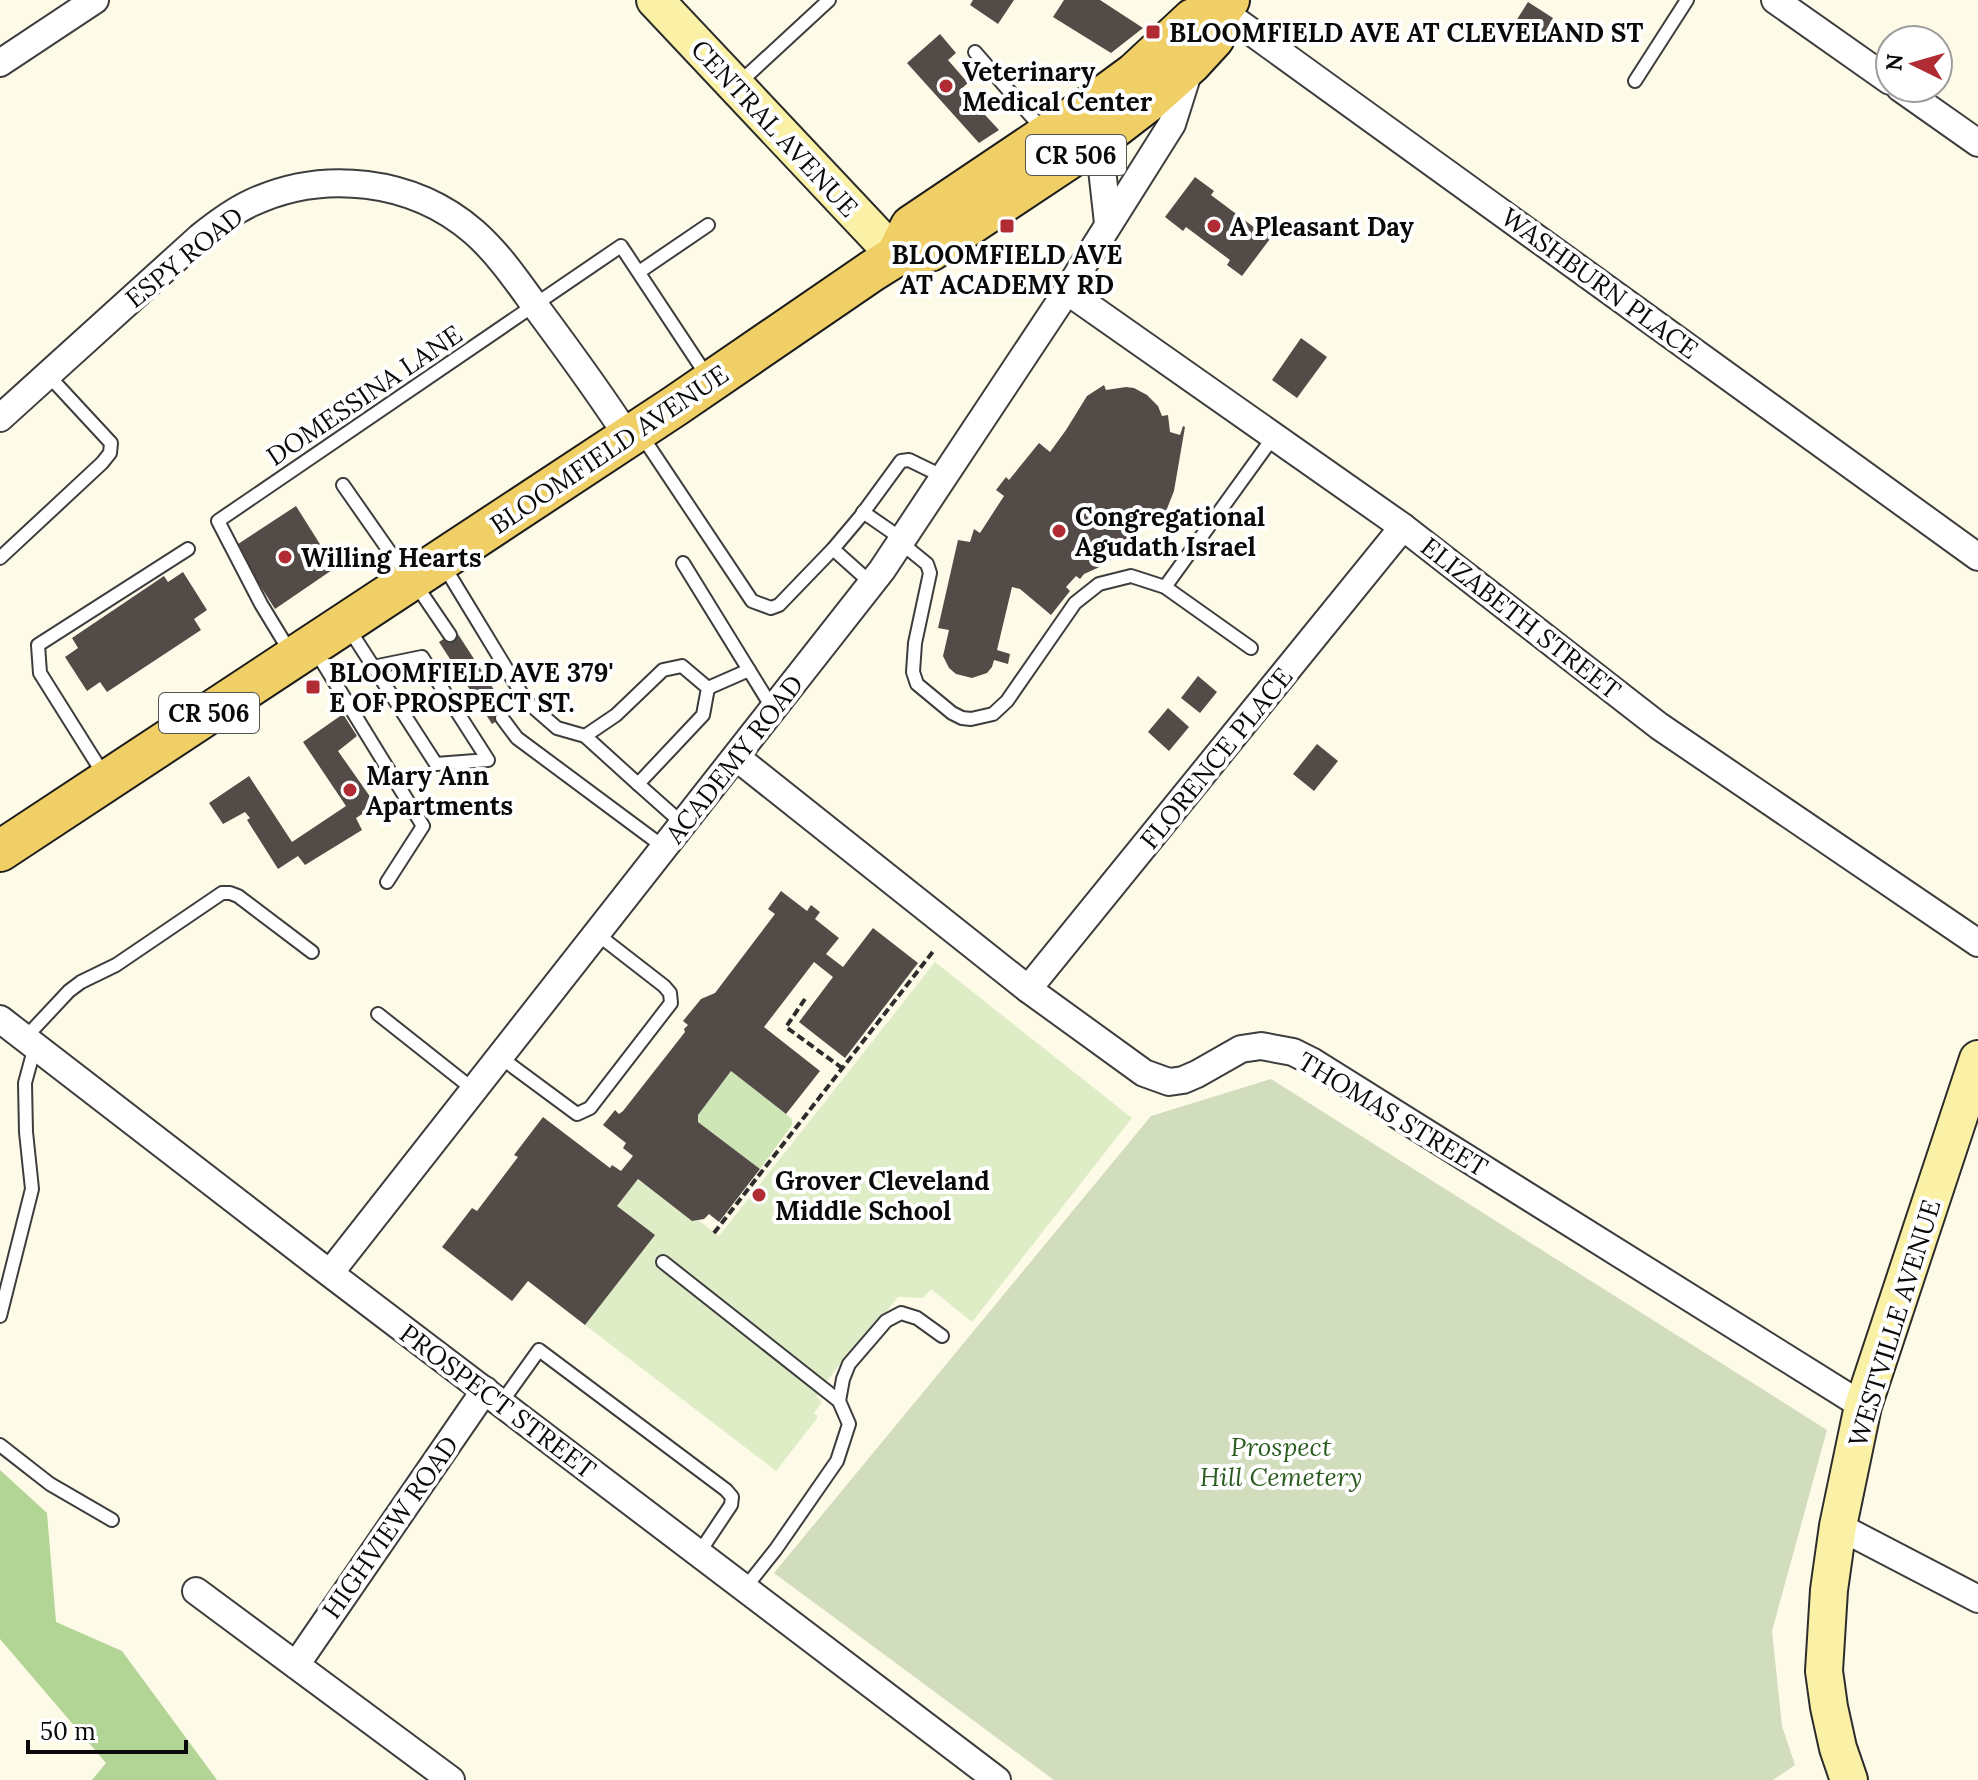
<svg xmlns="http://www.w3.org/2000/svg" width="1978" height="1780" viewBox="0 0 1978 1780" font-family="Lora,serif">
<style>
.green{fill:#cee5b5}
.forest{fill:#b2d596}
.cemetery{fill:#d2ddbd}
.pitch{fill:#dfedc6}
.building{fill:#524b47}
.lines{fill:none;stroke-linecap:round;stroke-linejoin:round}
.lane-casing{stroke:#3d3d3d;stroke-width:16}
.street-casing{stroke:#3d3d3d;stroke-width:30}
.secondary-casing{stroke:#2c2c2c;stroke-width:40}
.primary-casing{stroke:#1b1b1b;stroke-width:44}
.path{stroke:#2c2c2c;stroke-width:4;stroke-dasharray:8 4;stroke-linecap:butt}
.lane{stroke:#fff;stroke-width:12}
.street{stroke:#fff;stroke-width:26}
.secondary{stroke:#faf1a7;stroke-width:36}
.primary{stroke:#f0cf66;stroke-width:40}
.poi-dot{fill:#b02c32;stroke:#fff;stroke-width:3}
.labels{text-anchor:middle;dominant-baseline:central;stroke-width:8;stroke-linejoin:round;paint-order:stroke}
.shield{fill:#fff;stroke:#545454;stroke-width:2}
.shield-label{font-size:24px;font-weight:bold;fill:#0a0a0a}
.poi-label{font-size:26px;font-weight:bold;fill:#0a0a0a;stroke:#fff;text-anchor:start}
.street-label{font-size:26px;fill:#0a0a0a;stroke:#fff}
.park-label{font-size:26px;font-style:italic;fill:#2c5d20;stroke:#fff}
</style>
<rect width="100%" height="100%" fill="#fefae8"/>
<path class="green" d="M731 1071 792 1119V1125L760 1169 698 1122V1115Z"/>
<path class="forest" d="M0 1470 47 1513 56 1622 122 1651 217 1780H92L106 1763 0 1639Z"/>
<path class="cemetery" d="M1271 1079 1827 1430 1772 1631 1782 1726 1795 1765 1773 1780H1054L774 1573 1151 1116Z"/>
<path class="pitch" d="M935 962 1132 1118 972 1322 931 1289 923 1298 898 1297 855 1351 851 1349 816 1396 822 1402 814 1413 818 1417 776 1471 585 1325 654 1235 617 1206 638 1179 692 1221 698 1220 719 1236Z"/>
<g class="building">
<path d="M973 0H1014L998 24 970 5Z"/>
<path d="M1064 0H1100L1143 28 1111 53 1053 17Z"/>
<path d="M1528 2 1553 18 1541 39 1514 24Z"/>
<path d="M940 34 956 53 948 60 968 83 961 89 999 130 979 143 907 63Z"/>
<path d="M1195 177 1214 191 1211 195 1255 228 1258 224 1273 235 1242 276 1227 265 1230 260 1186 227 1183 231 1165 217Z"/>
<path d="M1301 338 1327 357 1297 398 1272 380Z"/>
<path d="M1104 385 1106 390 1126 387 1134 388 1147 395 1158 406 1162 416 1168 415 1170 432 1180 435 1183 426 1185 427 1174 491 1159 529 1160 514 1147 512 1139 529 1128 544 1116 556 1104 565 1084 574 1080 579 1076 576 1066 587 1070 591 1051 615 1020 589 1012 587 997 650 1010 654 1008 664 994 660 992 667 987 673 972 678 956 674 949 668 943 656 949 630 938 628 958 540 970 542 974 529 980 533 1004 496 996 490 1006 477 1009 480 1039 443 1050 452 1066 430 1087 396Z"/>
<path d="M296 506 335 568 275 609 235 546Z"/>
<path d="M183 572 207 610 194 619 201 630 107 692 100 682 87 691 65 657 78 648 72 638 164 576 168 582Z"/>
<path d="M456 631 509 713 492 724 439 642Z"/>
<path d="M1198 676 1217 692 1200 713 1181 698Z"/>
<path d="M1168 708 1189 727 1169 751 1148 732Z"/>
<path d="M343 714 357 736 338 751 376 805 356 818 362 830 305 865 298 856 278 869 247 820 250 818 245 812 223 824 209 803 249 776 292 842 346 806 303 742Z"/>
<path d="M1317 744 1338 761 1314 791 1293 774Z"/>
<path d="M781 891 807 911 811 905 820 912 815 919 839 938 826 954 843 967 873 928 918 963 845 1058 799 1022 833 977 814 962 764 1027 820 1071 786 1114 731 1071 698 1115V1122L760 1169 719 1222 709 1214 704 1219 692 1221 638 1179 617 1206 655 1235 585 1325 528 1281 512 1301 442 1247 472 1208 477 1211 518 1157 514 1155 543 1117 610 1168 612 1165 621 1171 633 1156 623 1148 626 1143 603 1125 615 1110 619 1114 623 1111 685 1032 684 1029 688 1025 683 1021 701 999 715 993 775 914 768 909Z"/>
</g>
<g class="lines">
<g class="lane-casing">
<g id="lane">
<path d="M975 52 1045 132"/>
<path d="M1635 81 1687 0"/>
<path d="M738 84 829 0"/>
<path d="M639 272 708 225"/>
<path d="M642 436 752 601 771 608 779 605 833 549 860 517 901 461 909 460 944 477"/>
<path d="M343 485 408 578"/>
<path d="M863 512 902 539"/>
<path d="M900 542 927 564 930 573 915 643 913 672 917 684 952 713 962 718 971 719 993 714 1007 701 1075 603 1099 584 1131 576 1165 587 1251 648"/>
<path d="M833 549 871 583"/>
<path d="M0 558 102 463 110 453 111 443 48 375"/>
<path d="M683 563 773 709"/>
<path d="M444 566 526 701 557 728 585 736 638 784"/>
<path d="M416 585 450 635"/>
<path d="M1165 587 1274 436"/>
<path d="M349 629 436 764 488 760 422 657 373 667"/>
<path d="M315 650 423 826 387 882"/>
<path d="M292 655 261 604 218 521 621 246 707 376"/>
<path d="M708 688 749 670"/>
<path d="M502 718 517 738 665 848"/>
<path d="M585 736 616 715 663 670 682 666 708 688 703 715 638 784 683 824"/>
<path d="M104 775 40 673 38 645 188 549"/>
<path d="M378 1014 474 1090"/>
<path d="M25 1038 69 991 81 982 116 965 222 893H230L238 896 312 952"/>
<path d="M500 1057 577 1114 590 1108 671 1003 670 993 664 986 597 934"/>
<path d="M663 1262 839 1401"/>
<path d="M0 1316 32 1189 26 1132 25 1083 35 1046"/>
<path d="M501 1403 539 1350 726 1490 732 1497 731 1505 699 1553"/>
<path d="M0 1445 50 1484 112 1520"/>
<path d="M745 1588 776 1549 837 1461 849 1424 839 1401 843 1379 849 1364 886 1321 901 1313 917 1318 942 1336"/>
</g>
</g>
<g class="street-casing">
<g id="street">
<path d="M1775 0 1890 81"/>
<path d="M1221 10 1978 557"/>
<path d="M0 63 95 0"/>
<path d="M1900 88 1978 143"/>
<path d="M1086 131 1102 169 1108 223"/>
<path d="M1067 291 1403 527 1659 726 1978 943"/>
<path d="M0 418 200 237C216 224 232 212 251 203 323 169 413 179 474 232 499 254 517 281 536 307 568 350 599 392 628 437"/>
<path d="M736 757 1028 989 1144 1073 1169 1082 1183 1080 1197 1074 1241 1049 1261 1046 1293 1052 1313 1062 1863 1406"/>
<path d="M1028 989 1403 527"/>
<path d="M0 1019 315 1262 997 1780"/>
<path d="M330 1273 882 570 1067 291 1172 124 1190 67"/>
<path d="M1838 1526 1978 1599"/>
<path d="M196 1591 451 1780"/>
<path d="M296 1665 485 1390"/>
</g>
</g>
<g class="secondary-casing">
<g id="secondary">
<path d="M655 0 896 256"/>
<path d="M1849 1780 1838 1748 1829 1707 1824 1671 1829 1590 1838 1526 1863 1406 1978 1059"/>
</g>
</g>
<g class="primary-casing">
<g id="primary">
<path d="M896 256 911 226 1097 101 1135 73 1193 19 1221 10"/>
<path d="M0 851 675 406 872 271 896 256 930 251 1106 134 1145 104 1191 63 1214 38 1221 10 1229 0"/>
</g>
</g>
<g class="path">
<path d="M805 999 786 1027 842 1068"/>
<path d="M714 1233 935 949"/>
</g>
<use href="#lane" class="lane"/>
<use href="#street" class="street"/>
<use href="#secondary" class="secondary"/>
<use href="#primary" class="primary"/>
</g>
<g class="poi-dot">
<rect x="1145" y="24" width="16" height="16" rx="4"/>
<circle cx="946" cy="86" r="8"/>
<rect x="999" y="218" width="16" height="16" rx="4"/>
<circle cx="1214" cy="226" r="8"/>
<circle cx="1059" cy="531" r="8"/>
<circle cx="285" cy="557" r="8"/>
<rect x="305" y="679" width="16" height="16" rx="4"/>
<circle cx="350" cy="790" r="8"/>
<circle cx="759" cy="1195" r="8"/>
</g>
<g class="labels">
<g class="shield">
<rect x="1026" y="135" width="100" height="40" rx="6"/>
<rect x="159" y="693" width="100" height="40" rx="6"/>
</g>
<g class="shield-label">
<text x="1076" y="155">CR 506</text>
<text x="209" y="713">CR 506</text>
</g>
<g class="poi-label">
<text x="1169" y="32">BLOOMFIELD AVE AT CLEVELAND ST</text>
<text x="962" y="71">Veterinary<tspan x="962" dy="30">Medical Center</tspan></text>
<text x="1230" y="226">A Pleasant Day</text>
<text x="1007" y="254" text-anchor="middle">BLOOMFIELD AVE<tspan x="1007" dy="30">AT ACADEMY RD</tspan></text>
<text x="1075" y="516">Congregational<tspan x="1075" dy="30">Agudath Israel</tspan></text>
<text x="301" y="557">Willing Hearts</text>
<text x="329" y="672">BLOOMFIELD AVE 379'<tspan x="329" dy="30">E OF PROSPECT ST.</tspan></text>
<text x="366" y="775">Mary Ann<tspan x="366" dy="30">Apartments</tspan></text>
<text x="775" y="1180">Grover Cleveland<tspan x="775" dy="30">Middle School</tspan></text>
</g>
<g class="street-label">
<text transform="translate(775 128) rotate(47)">CENTRAL AVENUE</text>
<text transform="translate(184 257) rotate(-39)">ESPY ROAD</text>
<text transform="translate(1600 283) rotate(36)">WASHBURN PLACE</text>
<text transform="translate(364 395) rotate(-34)">DOMESSINA LANE</text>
<text transform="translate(609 449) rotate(-34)">BLOOMFIELD AVENUE</text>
<text transform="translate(1521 618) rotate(38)">ELIZABETH STREET</text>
<text transform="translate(1216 758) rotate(-51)">FLORENCE PLACE</text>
<text transform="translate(734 759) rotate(-52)">ACADEMY ROAD</text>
<text transform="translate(1393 1114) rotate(31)">THOMAS STREET</text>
<text transform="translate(1894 1323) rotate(-73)">WESTVILLE AVENUE</text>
<text transform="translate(498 1401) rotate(37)">PROSPECT STREET</text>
<text transform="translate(390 1527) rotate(-55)">HIGHVIEW ROAD</text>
</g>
<g class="park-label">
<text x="1281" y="1446">Prospect<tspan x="1281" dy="30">Hill Cemetery</tspan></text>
</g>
</g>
<g transform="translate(1914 64) rotate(275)"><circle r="38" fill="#ffffff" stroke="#9d9d9d" stroke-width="2"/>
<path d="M0-6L14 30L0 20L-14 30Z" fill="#b02c32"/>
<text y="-12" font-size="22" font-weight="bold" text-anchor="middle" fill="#0a0a0a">N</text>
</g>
<path d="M28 1740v12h158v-12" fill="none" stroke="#0a0a0a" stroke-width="4"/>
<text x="40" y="1740" font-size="24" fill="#0a0a0a" stroke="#ffffff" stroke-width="6" paint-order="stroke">50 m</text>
</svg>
